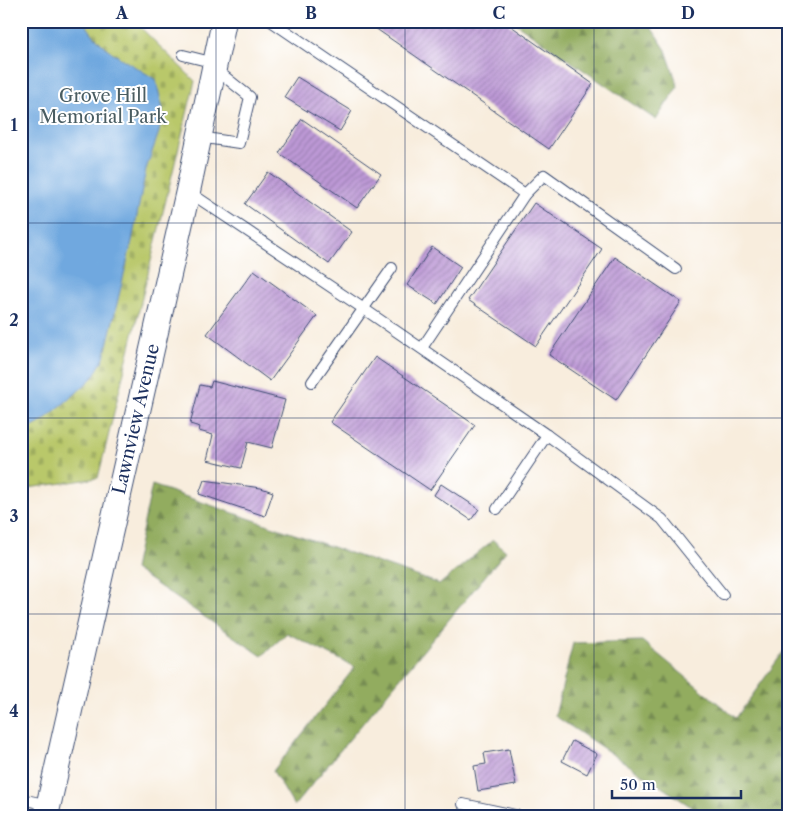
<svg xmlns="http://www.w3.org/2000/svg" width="810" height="837" viewBox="0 0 810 837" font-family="'Libre Caslon Text',serif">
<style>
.forest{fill:url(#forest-firs);stroke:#566e5e}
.cemetery{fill:url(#cemetery-stones);stroke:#6a7c64}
.water{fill:#70a8df;stroke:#466c9e}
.building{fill:url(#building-hatch)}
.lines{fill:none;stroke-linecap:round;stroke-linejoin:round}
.service-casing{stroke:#3c4c71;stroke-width:12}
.tertiary-casing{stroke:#3c4c71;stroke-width:26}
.service{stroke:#fff;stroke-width:10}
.tertiary{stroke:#fff;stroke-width:24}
.grid{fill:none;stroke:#1b2f5e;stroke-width:1;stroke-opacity:0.55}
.labels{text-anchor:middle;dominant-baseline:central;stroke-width:4;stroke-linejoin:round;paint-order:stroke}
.park-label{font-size:18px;fill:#4a5d62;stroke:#fff}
.street-label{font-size:18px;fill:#1b2f5e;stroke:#fff}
.neatline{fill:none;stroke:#1b2f5e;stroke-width:2}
.grid-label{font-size:16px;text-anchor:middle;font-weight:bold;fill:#1b2f5e}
</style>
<defs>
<pattern id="forest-firs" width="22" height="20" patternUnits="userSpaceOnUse" patternTransform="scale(1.25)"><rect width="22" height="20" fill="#92ac5f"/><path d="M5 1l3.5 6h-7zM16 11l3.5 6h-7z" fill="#768c52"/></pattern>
<pattern id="cemetery-stones" width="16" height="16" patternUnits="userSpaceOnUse" patternTransform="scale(1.25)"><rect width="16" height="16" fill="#b9c86b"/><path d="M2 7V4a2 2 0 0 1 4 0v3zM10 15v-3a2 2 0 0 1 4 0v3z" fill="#9eac5f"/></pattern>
<pattern id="building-hatch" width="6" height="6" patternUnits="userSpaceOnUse" patternTransform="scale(1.25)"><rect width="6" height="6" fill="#bd99d6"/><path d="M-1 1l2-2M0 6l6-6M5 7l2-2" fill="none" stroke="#997db1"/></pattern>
</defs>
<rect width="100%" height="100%" fill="#fff"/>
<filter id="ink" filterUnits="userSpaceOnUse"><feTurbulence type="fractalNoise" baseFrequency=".02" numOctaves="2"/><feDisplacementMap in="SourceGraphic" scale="10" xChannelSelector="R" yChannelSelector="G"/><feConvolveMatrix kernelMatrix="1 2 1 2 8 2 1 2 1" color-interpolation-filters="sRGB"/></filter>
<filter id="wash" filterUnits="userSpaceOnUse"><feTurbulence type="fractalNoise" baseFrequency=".0096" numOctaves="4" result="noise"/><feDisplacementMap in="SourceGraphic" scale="20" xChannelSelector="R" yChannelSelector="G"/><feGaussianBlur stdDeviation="1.12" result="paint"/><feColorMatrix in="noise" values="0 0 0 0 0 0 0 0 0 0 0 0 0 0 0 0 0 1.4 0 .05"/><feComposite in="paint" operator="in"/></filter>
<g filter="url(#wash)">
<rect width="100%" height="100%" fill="#f8eddd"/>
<g class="forest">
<path d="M512 21H647L666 50 678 86 656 120Z"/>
<path d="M152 485 440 584 493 540 506 551 294 806 273 771 355 667 287 633 262 656 134 569Z"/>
<path d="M642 641 736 718 789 644V816H705L555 716 573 643Z"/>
</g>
<path class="cemetery" d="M21 21H134L195 81 98 478 21 489Z"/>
<path class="water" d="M21 21H84C102 53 127 60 156 80L163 110 159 132 146 169 132 241 104 358 93 377 75 394 40 423 21 433Z"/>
<g id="blocks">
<g class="building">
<path d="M365 21H504L593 84 549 149Z"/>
<path d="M297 77 352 111 340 131 284 97Z"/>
<path d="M302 119 381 174 357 208 279 153Z"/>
<path d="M268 172 352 232 329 264 245 204Z"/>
<path d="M534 203 602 249 536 346 468 300Z"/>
<path d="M432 247 461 267 437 304 407 285Z"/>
<path d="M615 257 681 302 616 400 549 355Z"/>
<path d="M254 270 317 316 270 381 207 334Z"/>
<path d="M375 357 475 425 430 490 330 422Z"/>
<path d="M212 381 285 400 272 448 248 442 241 468 207 460 213 435 199 431 200 427 190 424 200 385 210 387Z"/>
<path d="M204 480 261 488 273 492 265 516 199 494Z"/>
<path d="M441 484 479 509 471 520 434 495Z"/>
<path d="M572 741 597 754 587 774 562 761Z"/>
<path d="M509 749 516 785 478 791 474 766 486 764 484 753Z"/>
</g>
</g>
</g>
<g filter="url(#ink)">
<use href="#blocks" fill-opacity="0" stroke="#3c4c71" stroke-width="1"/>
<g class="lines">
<g class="service-casing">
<g id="service">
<path d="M271 21 525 194 422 348"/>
<path d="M183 55 215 63"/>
<path d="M199 137 239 143 250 97 214 68"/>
<path d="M189 192 364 309 547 435 662 519 723 595"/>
<path d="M525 194 544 175 676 269"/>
<path d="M312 382 392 268"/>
<path d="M497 509 547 435"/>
<path d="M21 799 49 805"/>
<path d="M463 804 520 816"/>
</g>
</g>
<g class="tertiary-casing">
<path id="tertiary" d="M46 816 188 191 224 21"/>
</g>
<use href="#service" class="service"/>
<use href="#tertiary" class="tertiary"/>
</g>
</g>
<path class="grid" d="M216 21V816M405 21V816M594 21V816M21 223H789M21 418H789M21 614H789"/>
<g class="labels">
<g class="park-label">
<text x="103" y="96">Grove Hill<tspan x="103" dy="21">Memorial Park</tspan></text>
</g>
<g class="street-label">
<text transform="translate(136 419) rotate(-77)">Lawnview Avenue</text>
</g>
</g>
<rect width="810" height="837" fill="none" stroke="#fff" stroke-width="55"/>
<path d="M612 790v8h129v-8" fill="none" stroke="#1b2f5e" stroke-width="2.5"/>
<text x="620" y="790" font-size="15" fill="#1b2f5e" stroke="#ffffff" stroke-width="4" paint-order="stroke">50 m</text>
<rect x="28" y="28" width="754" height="782" class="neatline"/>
<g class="grid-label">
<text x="122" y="19">A</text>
<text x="311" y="19">B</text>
<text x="499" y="19">C</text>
<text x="688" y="19">D</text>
<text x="14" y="131">1</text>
<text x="14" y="326">2</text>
<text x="14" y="522">3</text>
<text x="14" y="717">4</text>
</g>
</svg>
